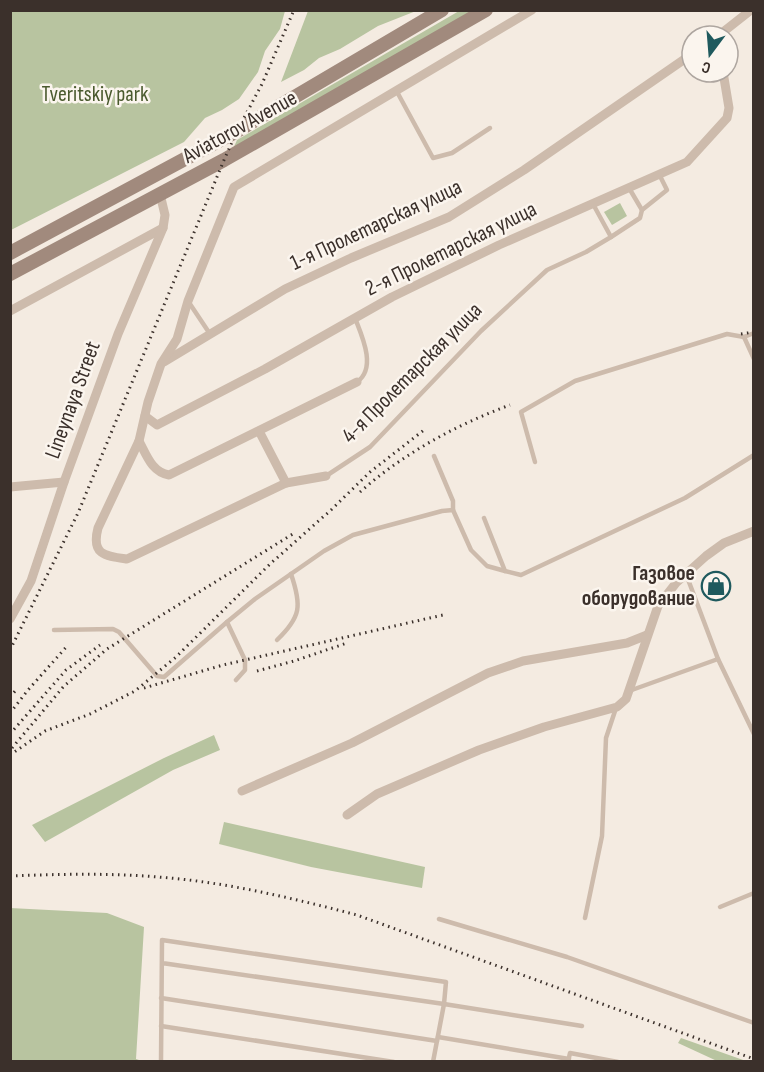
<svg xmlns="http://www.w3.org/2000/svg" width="764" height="1072" viewBox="0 0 764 1072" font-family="'Sofia Sans Condensed',sans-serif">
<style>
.green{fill:#b8c4a0}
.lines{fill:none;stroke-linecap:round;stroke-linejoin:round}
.service{stroke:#cdbbac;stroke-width:4.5}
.minor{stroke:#cdbbac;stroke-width:9}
.secondary{stroke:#a18a7d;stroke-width:14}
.rail{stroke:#3b302b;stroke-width:3;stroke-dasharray:1.5 4.5;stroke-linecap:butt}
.labels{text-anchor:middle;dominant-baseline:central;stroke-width:5;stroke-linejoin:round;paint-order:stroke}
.park-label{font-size:22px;fill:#4a5a2e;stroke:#fbf5ee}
.street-label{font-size:22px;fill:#3b302b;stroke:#fbf5ee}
.poi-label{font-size:22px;font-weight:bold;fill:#3b302b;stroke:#fbf5ee;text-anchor:end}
</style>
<rect width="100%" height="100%" fill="#f4ebe1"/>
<g class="green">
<path d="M11 10H285V11L280 29 265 51 258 72 239 99 222 110 205 118 184 142 11 230Z"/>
<path d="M308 11V10L416 11 378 26 340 49 319 58 304 70 281 82Z"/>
<path d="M459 11H472L233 149 237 140Z"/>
<path d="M620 203 627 216 612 225 604 212Z"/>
<path d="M214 735 220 750 173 770 45 842 32 825 164 758Z"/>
<path d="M224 822 425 867 422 888 311 867 219 844Z"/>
<path d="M10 908 107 913 144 927 136 1059 142 1061 21 1062 11 1060Z"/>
<path d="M681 1038 746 1061H717L678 1043Z"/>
</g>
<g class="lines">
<g class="service">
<path d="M396 90 433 158 452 153 490 128"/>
<path d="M629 188 642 210"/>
<path d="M611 237 640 218 642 210 667 190 659 174"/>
<path d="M188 301 210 334"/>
<path d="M355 318C362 336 377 368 357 382"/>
<path d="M744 337 754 359"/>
<path d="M434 456 453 501V510"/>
<path d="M535 462 521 412 575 381 727 334 744 337 754 333"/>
<path d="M326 476 370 447 481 331 547 270 586 252 611 237 593 204"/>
<path d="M484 518 505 571 521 575 685 498 754 455"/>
<path d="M686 574 718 659 754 734"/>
<path d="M54 630 113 629 119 632 157 676 164 677 227 622"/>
<path d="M277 640C301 617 302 606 291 574"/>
<path d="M236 680 245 670V660L227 622 255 599 324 551 353 535 442 511 453 510 471 550 487 566 505 571"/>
<path d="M629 691 718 659"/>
<path d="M720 907 754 893"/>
<path d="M585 918 602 836 606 738 616 708"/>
<path d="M439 919 567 957 754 1023"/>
<path d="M161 998 437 1041"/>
<path d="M161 1026 394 1062"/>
<path d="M438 1037 569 1059"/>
<path d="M161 1062 162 940 446 982 444 1004 162 963"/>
<path d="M433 1062 444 1004 582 1026"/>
<path d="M568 1062 570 1053 618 1062"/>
</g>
<g class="minor">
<path d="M718 36 751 10"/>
<path d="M10 311 163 228"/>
<path d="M164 362 285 289 351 258 449 217 524 170 692 54"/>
<path d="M145 416 157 425 265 369 392 297 499 245 687 162 727 118 729 108 723 72"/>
<path d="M259 431 286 483"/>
<path d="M139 441C147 456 152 472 169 475L357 382"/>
<path d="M326 476 286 483 127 559C105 556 91 555 98 528L139 441 148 402 161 364 177 339 188 301 234 187 532 10"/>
<path d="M10 487 64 482"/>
<path d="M10 619 31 581 64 482 118 334 163 228 165 215 160 194"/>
<path d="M242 791 352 743 488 673 523 661 627 643 647 635"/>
<path d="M347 815 377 794 479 750 544 727 617 707 626 699 658 606 676 583 706 556 724 543 754 531"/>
</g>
<g class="secondary">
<path d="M10 253 237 131 442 10"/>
<path d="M10 274 224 160 486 10"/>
</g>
<g class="rail">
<path d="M741 334 754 332"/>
<path d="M360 492C404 453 456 425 510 405"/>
<path d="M10 650 78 513 224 160 237 131 262 84 294 10"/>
<path d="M257 671 294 661 347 643"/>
<path d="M144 688 223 665 443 615"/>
<path d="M10 697 16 690"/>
<path d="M10 713 28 690 68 645"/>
<path d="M10 734 66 670 100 645"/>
<path d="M12 748 64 686 107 649 296 532"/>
<path d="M10 755 45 731 90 714 135 691 176 657 270 564 331 510 370 472 424 430"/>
<path d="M10 876C60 874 109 873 158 877 226 882 292 898 357 915L754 1059"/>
</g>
</g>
<defs>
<g id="shop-ring" transform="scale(1.5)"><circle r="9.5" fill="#fbf5ee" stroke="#1f5a5e" stroke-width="1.5"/><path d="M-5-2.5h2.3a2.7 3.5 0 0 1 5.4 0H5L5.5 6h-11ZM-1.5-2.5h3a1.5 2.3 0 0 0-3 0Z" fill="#1f5a5e"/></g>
</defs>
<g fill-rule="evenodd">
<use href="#shop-ring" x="716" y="586"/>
</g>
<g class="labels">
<g class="park-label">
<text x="95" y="94">Tveritskiy park</text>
</g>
<g class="street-label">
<text transform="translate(240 127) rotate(-29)">Aviatorov Avenue</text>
<text transform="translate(376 225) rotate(-25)">1-я Пролетарская улица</text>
<text transform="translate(451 249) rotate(-26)">2-я Пролетарская улица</text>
<text transform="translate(412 373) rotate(-45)">4-я Пролетарская улица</text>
<text transform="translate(73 400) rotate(-70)">Lineynaya Street</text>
</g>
<g class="poi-label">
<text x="695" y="573">Газовое<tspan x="695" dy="25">оборудование</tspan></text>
</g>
</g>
<rect width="764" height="1072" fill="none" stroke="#3b302b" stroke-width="24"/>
<g transform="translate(710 54) rotate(196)"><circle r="28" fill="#fbf5ee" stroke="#aea6a0" stroke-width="1.5"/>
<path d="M0-4.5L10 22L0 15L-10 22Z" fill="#1f5a5e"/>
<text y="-9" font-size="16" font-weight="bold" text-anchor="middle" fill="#3b302b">С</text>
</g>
</svg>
